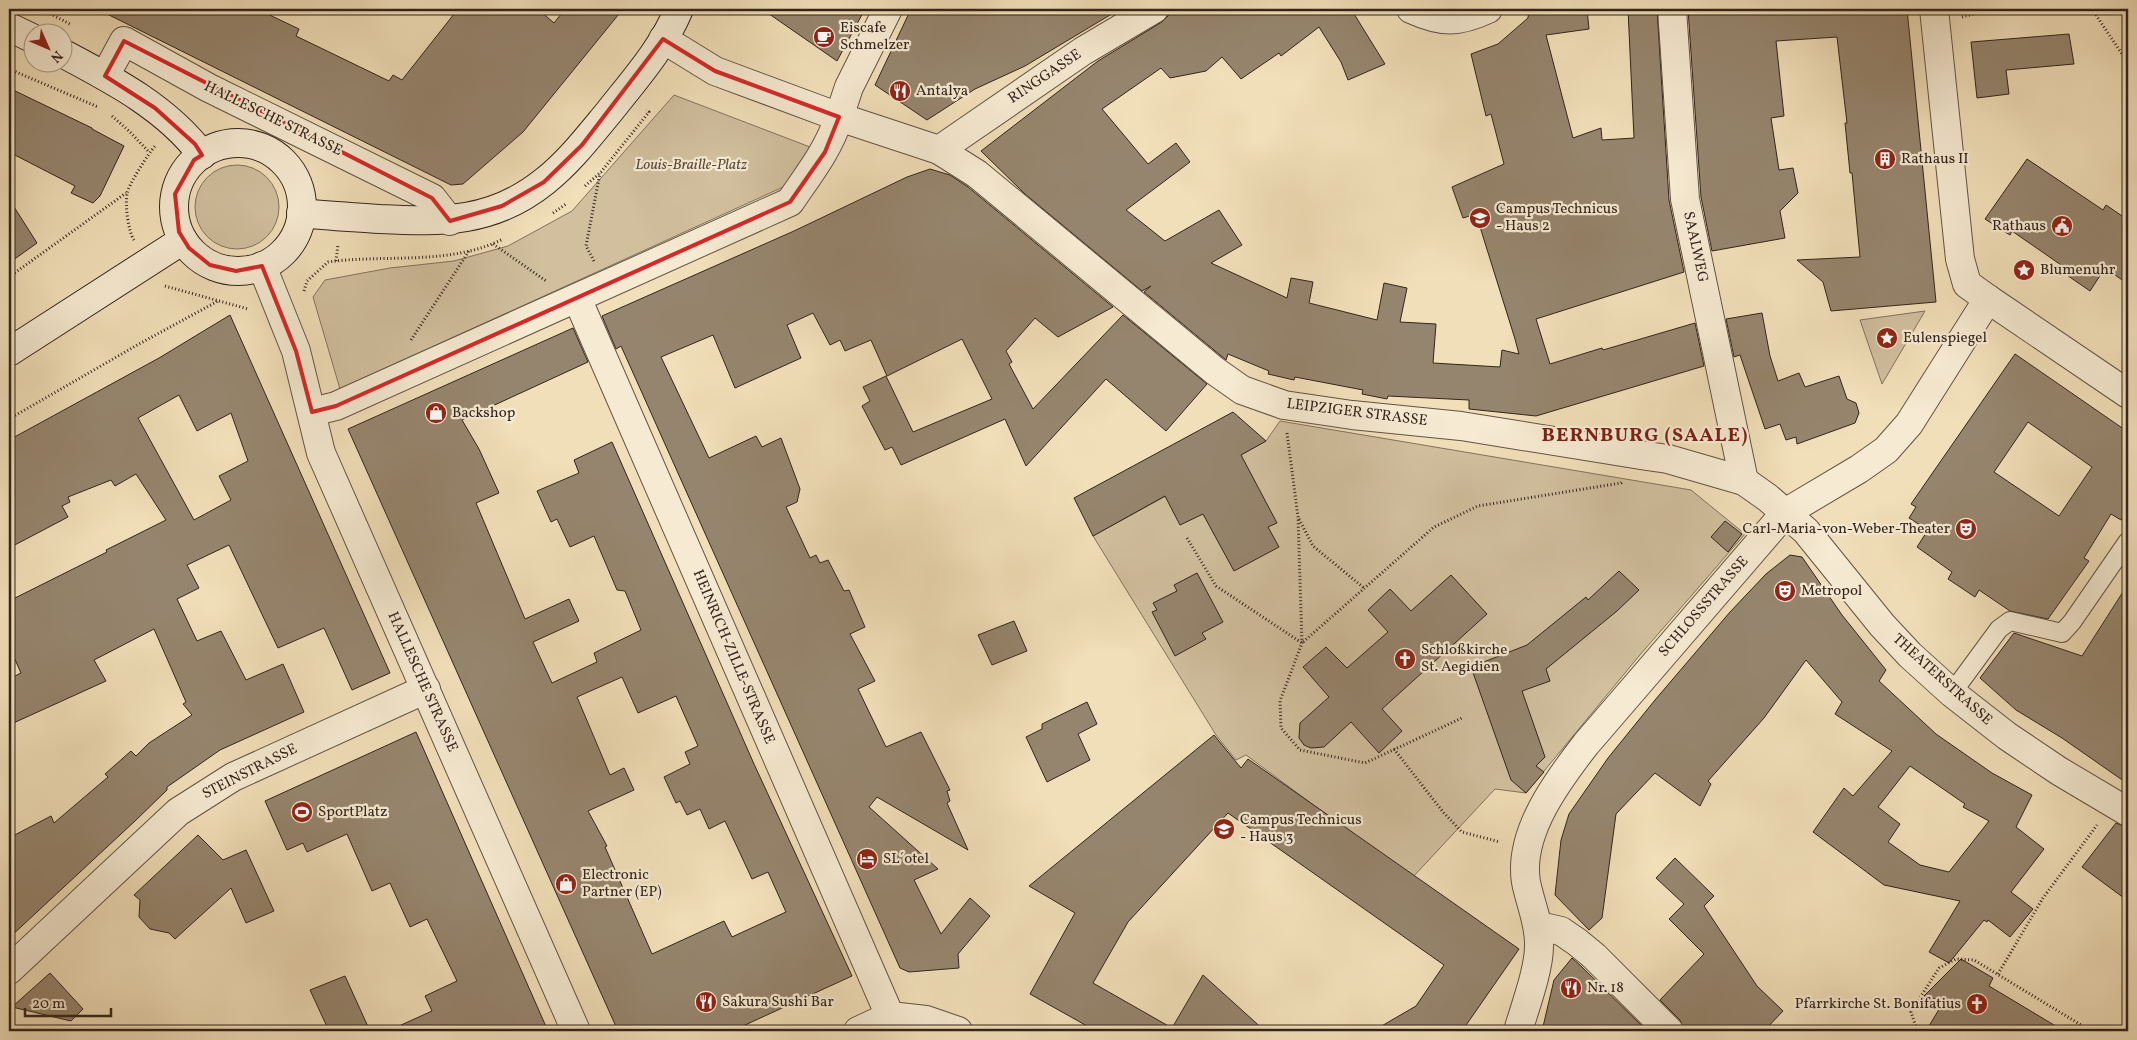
<svg xmlns="http://www.w3.org/2000/svg" width="2137" height="1040" viewBox="0 0 2137 1040" font-family="Vollkorn,serif">
<style>
.green{fill:#d1bf9e;stroke:#82725e}
.building{fill:#96856e;stroke:#33241d;fill-rule:evenodd}
.lines{fill:none;stroke-linecap:round;stroke-linejoin:round}
.lane-casing{stroke:#625344;stroke-width:20}
.street-casing{stroke:#625344;stroke-width:30}
.secondary-casing{stroke:#33241d;stroke-width:30}
.path{stroke:#33241d;stroke-width:3;stroke-dasharray:1 2.5;stroke-linecap:butt}
.lane{stroke:#f6ead2;stroke-width:18}
.street{stroke:#f6ead2;stroke-width:28}
.secondary{stroke:#f6ead2;stroke-width:28}
.marked{fill:none;stroke:#d62828;stroke-width:4;stroke-linejoin:round}
.labels{text-anchor:middle;dominant-baseline:central;stroke-width:4.5;stroke-linejoin:round;paint-order:stroke}
.poi-label{font-size:15px;fill:#33241d;stroke:#f6ead2;text-anchor:start}
.street-label{font-size:15px;fill:#33241d;stroke:#f6ead2}
.park-label{font-size:15px;font-style:italic;fill:#5a4b3d;stroke:#f6ead2}
.district-label{font-size:20px;font-weight:bold;letter-spacing:1px;fill:#7a1f14;stroke:#f6ead2}
</style>
<rect width="100%" height="100%" fill="#f1dfb9"/>
<filter id="stains"><feTurbulence type="fractalNoise" baseFrequency=".004" numOctaves="4"/><feColorMatrix values="0 0 0 0 .2 0 0 0 0 .09 0 0 0 0 .02 0 0 0 .5 -.17"/></filter>
<radialGradient id="worn" r=".72"><stop offset=".6" stop-color="#630" stop-opacity="0"/><stop offset="1" stop-color="#630" stop-opacity=".3"/></radialGradient>
<g class="green">
<path d="M674 95 810 147 792 183 340 389 313 297 325 280 390 268 454 261 508 246 572 211Z"/>
<circle cx="237" cy="207" r="42"/>
<path d="M1925 311 1882 384 1860 320Z"/>
<path d="M1280 421 1691 490 1745 534 1639 656 1526 793 1495 789 1412 878 1246 755 1236 760 1216 735 1093 536 1266 441Z"/>
</g>
<g class="building">
<path d="M97 9H257L299 29 296 36 389 81 393 75 402 80 458 9H538L554 23 565 9H623L523 132 463 184 451 185Z"/>
<path d="M762 9H865L837 61Z"/>
<path d="M911 9H1120L1025 66 975 89 927 120 875 85Z"/>
<path d="M1170 9H1351L1385 64 1348 80 1341 62 1319 27 1281 56 1279 53 1241 79 1222 57 1206 71 1170 78 1161 68 1102 109 1148 164 1176 143 1190 162 1126 210 1165 241 1219 210 1242 245 1211 263 1287 298 1291 278 1313 282 1309 303 1377 320 1384 283 1407 288 1400 322 1436 324 1433 363 1500 367 1502 350 1519 354 1515 339 1476 214 1463 218 1452 187 1504 164 1491 114 1486 116 1471 54 1498 44 1528 18 1529 9H1587L1589 29 1546 35 1573 138 1601 128 1602 140 1634 138 1628 9H1657L1669 200 1684 272 1536 319 1550 364 1602 348 1603 350 1695 323 1704 366 1536 416 1469 409V400L1388 396 1387 399 1362 394 1363 390 1295 377 1294 380 1268 374 1269 371 1228 354 1226 360 1144 292 1151 286 1142 291 1025 194 981 151 1098 61 1162 22 1168 16Z"/>
<path d="M1688 9H1907L1936 302 1831 311 1823 282 1797 260 1860 257 1852 173H1850L1845 123H1847L1837 37 1776 41 1784 116 1771 118 1779 170 1793 168 1798 193 1780 211 1785 238 1712 251 1701 197Z"/>
<path d="M2069 34 2074 64 2006 70 2009 94 1977 98 1971 42Z"/>
<path d="M9 88 92 128V129L124 146 100 196 93 203 71 193 75 186 9 152Z"/>
<path d="M2027 159 2103 210 2106 205 2128 220V284L2105 268 2090 291 2061 271 2064 267 2012 231 2010 235 1985 219Z"/>
<path d="M930 169 950 175 968 187 1113 307 1058 337 1035 318 1006 351 1012 362 1009 364 1033 409 1123 315 1207 384 1166 431 1106 379 1026 466 1005 419 901 465 892 447 885 450 862 406 870 401 863 387 886 376 913 432 992 399 962 339 887 376 871 340 845 351 840 340 830 345 813 313 787 325 801 358 735 388 713 335 661 357 709 458 756 436 762 447 781 438 800 489 797 502 786 507 810 558 816 555 820 563 828 560 844 591 849 590 865 627 850 634 875 681 858 689 886 747 921 732 950 790 947 791 950 801 947 803 968 850 877 797 869 807 938 869 914 880 941 934 970 898 990 916 958 954 959 968 909 972 900 968 621 346 616 349 602 316 794 231 907 177Z"/>
<path d="M9 199 37 243 9 263Z"/>
<path d="M1762 313 1770 356 1778 381 1799 373 1805 387 1839 376 1847 399 1856 403 1859 413 1855 423 1797 444 1796 437 1786 440 1780 424 1765 429 1740 355 1734 357 1726 319Z"/>
<path d="M230 315 390 673 352 690 324 628 278 648 229 545 187 565 199 588 177 599 197 641 221 631 246 680 283 664 304 712 220 750 167 787V790L135 821 9 938V838L51 816 54 823 108 777 105 774 131 751 136 756 149 743 192 715 183 704 186 702 154 629 94 660 106 681 9 725V679L21 673 9 646V601L107 552 106 550 166 520 136 474 115 486 111 480 68 497 70 502 62 506 68 517 9 548V440L159 358ZM179 395 197 431 231 413 248 461 219 476 231 500 194 520 138 418Z"/>
<path d="M573 328 588 362 462 420 479 449 499 493 476 503 525 619 569 599 579 621 533 642 552 683 597 662 594 653 641 630 625 591 617 590 594 536 570 547 557 519 551 522 537 491 579 473 574 460 612 442 754 764 852 976 732 1031H618L348 429ZM622 677 638 713 676 696 698 746 685 752 690 764 664 777 676 803 680 801 687 815 700 809 709 829 725 821 752 879 768 872 786 912 732 937 724 921 652 954 605 847 607 846 588 811 634 790 624 768 610 775 577 697Z"/>
<path d="M2015 354 2128 432V508L2121 520 2111 514 2084 558 2089 561 2048 619 2010 611 1979 590 1975 597 1948 579 1952 572 1917 547 1928 530 1909 518 1916 507 1911 504ZM2028 422 2092 467 2059 516 1994 472Z"/>
<path d="M1233 412 1266 441 1241 455 1277 523 1268 527 1279 547 1234 571 1203 514 1180 525 1165 496 1093 536 1074 498Z"/>
<path d="M1725 521 1742 534 1728 552 1711 537Z"/>
<path d="M1790 555 1802 557 1842 615 1886 670 1879 681 1936 734 1992 773 2032 795 2016 827 2044 849 2011 892 2033 909 2010 937 1988 920 1987 922 1984 920 1949 963 1929 952 1960 901 1884 885 1813 832 1844 788 1853 796 1892 751 1835 714 1842 702 1806 660 1764 718 1708 781 1711 784 1700 806 1655 773 1616 814 1602 918 1589 930 1555 895 1561 840 1569 814 1608 758 1655 700 1730 612 1766 574ZM1910 766 1965 804 1963 807 1989 821 1949 872 1920 865 1888 842 1900 824 1878 807Z"/>
<path d="M1619 571 1639 590 1617 611 1546 669 1550 681 1522 691 1545 757 1536 766 1544 772 1526 793 1511 780 1471 667 1527 645 1586 597 1588 600Z"/>
<path d="M1197 573 1223 622 1202 633 1206 639 1175 656 1152 612 1157 610 1153 603 1177 591 1174 585Z"/>
<path d="M1451 575 1487 614 1382 709 1402 731 1379 753 1351 722 1324 747 1311 748 1304 745 1299 738 1300 723 1329 697 1303 667 1326 647 1347 668 1388 632 1368 610 1390 589 1411 611Z"/>
<path d="M2128 584V784L2062 738 2016 710 1980 678 2014 633 2082 656Z"/>
<path d="M1014 621 1027 651 992 665 978 635Z"/>
<path d="M1087 702 1097 724 1078 734 1090 760 1047 782 1026 737 1042 729V724Z"/>
<path d="M416 732 446 800 548 1031H388L432 1011 425 996 457 981 427 919 410 927 390 883 372 891 347 834 307 852 303 843 287 850 265 801Z"/>
<path d="M1214 735 1241 768 1248 759 1519 949 1462 1031H1373L1416 1006 1444 965 1228 813 1128 922 1093 983 1172 1028 1203 975 1265 1031H1096L1030 994 1075 913 1029 886Z"/>
<path d="M2116 823 2128 828V901L2082 867Z"/>
<path d="M198 835 223 860 246 850 274 911 246 923 231 888 175 939 169 933 150 929 139 917 140 900 134 895Z"/>
<path d="M1675 858 1714 896 1704 906 1757 986 1783 1011 1764 1031H1684L1680 1020 1660 1000 1704 954 1669 919 1684 904 1656 878Z"/>
<path d="M1572 958 1583 968 1647 1031H1542L1554 980Z"/>
<path d="M1961 959 1993 978 1989 986 2064 1031H1926L1944 1001 1924 996Z"/>
<path d="M50 973 83 1009 71 1021 12 1007Z"/>
<path d="M345 976 370 1031H329L310 990Z"/>
</g>
<g class="lines">
<g class="lane-casing">
<path id="lane" d="M1952 693 1999 629 2010 621 2062 633 2072 622 2128 541"/>
</g>
<g class="street-casing">
<g id="street">
<path d="M888 9 849 87 839 117 939 150 977 174 1215 371 1242 390 1284 405 1352 415 1461 426 1647 456 1668 459 1744 481 1768 498 1806 531 1882 625 1910 655 1952 693 2007 736 2059 771 2128 812"/>
<path d="M1411 9C1442 23 1458 23 1488 9"/>
<path d="M1672 9 1685 199 1744 481"/>
<path d="M105 76 124 41 209 88 432 198 450 221"/>
<path d="M939 150 1083 51 1154 9"/>
<path d="M262 266 296 351 321 453 576 1031"/>
<path d="M577 298 890 1016"/>
<path d="M1988 299 2128 394"/>
<path d="M312 412 336 406 790 202C809 174 829 149 839 117L715 71 663 39"/>
<path d="M1538 930 1548 928 1561 931 1577 942 1594 956 1669 1031"/>
<path d="M9 970 178 812 233 777 426 689"/>
<path d="M858 1031 890 1016 926 1020 958 1031"/>
<path d="M1518 1031C1525 1007 1539 970 1539 946 1540 924 1530 903 1526 882 1518 833 1558 780 1586 744L1785 513 1859 469 1886 450 1909 424 1988 299 1967 284 1960 259 1934 9"/>
</g>
</g>
<g class="secondary-casing">
<g id="secondary">
<path d="M9 27 32 38"/>
<path d="M62 53C113 80 167 108 202 155"/>
<circle cx="238" cy="207" r="64"/>
<path d="M301 213C327 216 354 217 380 219 443 222 493 223 545 181 570 161 589 136 609 112 635 79 663 48 679 9"/>
<path d="M9 352 183 240"/>
</g>
</g>
<g class="path">
<path d="M2092 9 2128 63"/>
<path d="M47 12 70 24"/>
<path d="M1962 17 1994 9"/>
<path d="M9 69 98 107"/>
<path d="M112 116 129 131 149 152"/>
<path d="M585 186 601 172 649 112 646 110"/>
<path d="M553 213 566 204"/>
<path d="M134 240C128 231 125 205 127 194 128 185 149 153 155 146"/>
<path d="M493 244 546 281"/>
<path d="M336 261 338 244"/>
<path d="M594 261 586 246 600 173"/>
<path d="M9 277 126 193"/>
<path d="M165 286 248 309"/>
<path d="M304 291 307 281 328 262C384 254 450 266 503 239"/>
<path d="M411 340 469 251"/>
<path d="M9 419 139 344 218 301"/>
<path d="M1287 433 1298 517 1302 643 1280 701 1281 728 1300 750 1365 763 1462 718"/>
<path d="M1299 519 1313 546 1364 588"/>
<path d="M1187 538 1216 586 1302 643 1434 527 1478 506 1621 483 1623 481"/>
<path d="M1394 749 1443 812 1462 832 1500 842"/>
<path d="M1998 974 2043 898 2097 825"/>
<path d="M1920 1031 1916 1027 1911 1012 1939 968 1956 959 1974 960 2086 1028 2088 1031"/>
</g>
<use href="#lane" class="lane"/>
<use href="#street" class="street"/>
<use href="#secondary" class="secondary"/>
</g>
<path class="marked" d="M663 39 715 71 839 117 825 152 790 202 336 406 312 412 296 351 262 266 236 271 210 265 189 248 179 232 175 194 194 160 202 155 195 144 155 108 105 76 124 41 432 198 450 221 502 206 544 182 582 145Z"/>
<defs>
<g id="cafe-disc" transform="scale(1.125)"><circle r="9.5" fill="#8f2418" stroke="#f6ead2"/><path d="M-5.5-4.5H6V0H3Q3 3.5 0 3.5H-2.5Q-5.5 3.5-5.5 0ZM3-3.2v2h1.7v-2ZM-6 4.5H4V6H-6Z" fill="#fff"/></g>
<g id="restaurant-disc" transform="scale(1.125)"><circle r="9.5" fill="#8f2418" stroke="#f6ead2"/><path d="M-5-6h1v4h1v-4h1v4h1v-4h1v5L-1.5 .5V6h-2V.5L-5-1ZM5-6V6H3V1.5H1.5Q1.5-4 5-6Z" fill="#fff"/></g>
<g id="building-disc" transform="scale(1.125)"><circle r="9.5" fill="#8f2418" stroke="#f6ead2"/><path d="M-4-6H4V6H1V3H-1V6H-4ZM-2.5-4.3h1.7v1.8h-1.7ZM.8-4.3h1.7v1.8H.8ZM-2.5-1h1.7V.8h-1.7ZM.8-1h1.7V.8H.8Z" fill="#fff"/></g>
<g id="school-disc" transform="scale(1.125)"><circle r="9.5" fill="#8f2418" stroke="#f6ead2"/><path d="M0-5L7-2L0 1L-7-2ZM-4 1L0 2.5L4 1V4Q0 6-4 4Z" fill="#fff"/></g>
<g id="civic-disc" transform="scale(1.125)"><circle r="9.5" fill="#8f2418" stroke="#f6ead2"/><path d="M-.6-6.5H3V-4.5H.6V-3L4-1V1h2V6H-6V1h2V-1L-.6-3ZM-1.2 2.5V6h2.4V2.5Z" fill="#fff"/></g>
<g id="sight-disc" transform="scale(1.125)"><circle r="9.5" fill="#8f2418" stroke="#f6ead2"/><path d="M0-6L1.8-2.2L6-1.7L2.9 1.2L3.7 5.4L0 3.3L-3.7 5.4L-2.9 1.2L-6-1.7L-1.8-2.2Z" fill="#fff"/></g>
<g id="shop-disc" transform="scale(1.125)"><circle r="9.5" fill="#8f2418" stroke="#f6ead2"/><path d="M-5-2.5h2.3a2.7 3.5 0 0 1 5.4 0H5L5.5 6h-11ZM-1.5-2.5h3a1.5 2.3 0 0 0-3 0Z" fill="#fff"/></g>
<g id="theatre-disc" transform="scale(1.125)"><circle r="9.5" fill="#8f2418" stroke="#f6ead2"/><path d="M-5-5.5Q0-4 5-5.5V0Q5 5 0 6Q-5 5-5 0ZM-3.3-2.5H-1v1.5H-3.3ZM1-2.5H3.3v1.5H1ZM-2.8 1Q0 5.5 2.8 1Z" fill="#fff"/></g>
<g id="church-disc" transform="scale(1.125)"><circle r="9.5" fill="#8f2418" stroke="#f6ead2"/><path d="M-1.2-6h2.4v3.5h3.3v2.4h-3.3V6h-2.4V-.1h-3.3v-2.4h3.3Z" fill="#fff"/></g>
<g id="stadium-disc" transform="scale(1.125)"><circle r="9.5" fill="#8f2418" stroke="#f6ead2"/><path d="M0-5a6.5 5 0 1 0 0 10a6.5 5 0 1 0 0-10ZM-3.5-1.8h7v3.6h-7Z" fill="#fff"/></g>
<g id="hotel-disc" transform="scale(1.125)"><circle r="9.5" fill="#8f2418" stroke="#f6ead2"/><path d="M-6-4.5h1.5V1H6V5H4.5V3h-9V5H-6ZM-4 0a1.8 1.8 0 1 1 3.6 0ZM.5 0V-2.5h3Q6-2.5 6 0Z" fill="#fff"/></g>
</defs>
<g fill-rule="evenodd">
<use href="#cafe-disc" x="824" y="37"/>
<use href="#restaurant-disc" x="900" y="91"/>
<use href="#building-disc" x="1885" y="159"/>
<use href="#school-disc" x="1480" y="218"/>
<use href="#civic-disc" x="2062" y="226"/>
<use href="#sight-disc" x="2024" y="270"/>
<use href="#sight-disc" x="1887" y="338"/>
<use href="#shop-disc" x="436" y="413"/>
<use href="#theatre-disc" x="1966" y="529"/>
<use href="#theatre-disc" x="1785" y="591"/>
<use href="#church-disc" x="1405" y="659"/>
<use href="#stadium-disc" x="302" y="812"/>
<use href="#school-disc" x="1224" y="829"/>
<use href="#hotel-disc" x="867" y="859"/>
<use href="#shop-disc" x="566" y="884"/>
<use href="#restaurant-disc" x="1571" y="988"/>
<use href="#restaurant-disc" x="706" y="1002"/>
<use href="#church-disc" x="1977" y="1004"/>
</g>
<g class="labels">
<g class="poi-label">
<text x="840" y="28">Eiscafe<tspan x="840" dy="17">Schmelzer</tspan></text>
<text x="916" y="91">Antalya</text>
<text x="1901" y="159">Rathaus II</text>
<text x="1496" y="209">Campus Technicus<tspan x="1496" dy="17">- Haus 2</tspan></text>
<text x="2046" y="226" text-anchor="end">Rathaus</text>
<text x="2040" y="270">Blumenuhr</text>
<text x="1903" y="338">Eulenspiegel</text>
<text x="452" y="413">Backshop</text>
<text x="1950" y="529" text-anchor="end">Carl-Maria-von-Weber-Theater</text>
<text x="1801" y="591">Metropol</text>
<text x="1421" y="650">Schloßkirche<tspan x="1421" dy="17">St. Aegidien</tspan></text>
<text x="318" y="812">SportPlatz</text>
<text x="1240" y="820">Campus Technicus<tspan x="1240" dy="17">- Haus 3</tspan></text>
<text x="883" y="859">SL´otel</text>
<text x="582" y="875">Electronic<tspan x="582" dy="17">Partner (EP)</tspan></text>
<text x="1587" y="988">Nr. 18</text>
<text x="722" y="1002">Sakura Sushi Bar</text>
<text x="1961" y="1004" text-anchor="end">Pfarrkirche St. Bonifatius</text>
</g>
<g class="street-label">
<text transform="translate(1045 77) rotate(-34)">RINGGASSE</text>
<text transform="translate(273 119) rotate(26)">HALLESCHE STRASSE</text>
<text transform="translate(1695 247) rotate(78)">SAALWEG</text>
<text transform="translate(1357 413) rotate(7)">LEIPZIGER STRASSE</text>
<text transform="translate(1704 607) rotate(-49)">SCHLOSSSTRASSE</text>
<text transform="translate(733 657) rotate(67)">HEINRICH-ZILLE-STRASSE</text>
<text transform="translate(1942 680) rotate(42)">THEATERSTRASSE</text>
<text transform="translate(422 682) rotate(66)">HALLESCHE STRASSE</text>
<text transform="translate(250 772) rotate(-27)">STEINSTRASSE</text>
</g>
<g class="park-label">
<text x="691" y="165">Louis-Braille-Platz</text>
</g>
<g class="district-label">
<text x="1645" y="436">BERNBURG (SAALE)</text>
</g>
</g>
<rect width="2137" height="1040" fill="none" stroke="#f1dfb9" stroke-width="30"/>
<rect x="10" y="10" width="2117" height="1020" fill="none" stroke="#33241d" stroke-width="2.5"/>
<rect x="15" y="15" width="2107" height="1010" fill="none" stroke="#33241d"/>
<g transform="translate(48 48) rotate(135)"><circle r="24" fill="#f6ead2" stroke="#a89b8a"/>
<path d="M0-4L9 19L0 12L-9 19Z" fill="#8f2418"/>
<text y="-8" font-size="14" font-weight="bold" text-anchor="middle" fill="#33241d">N</text>
</g>
<path d="M25 1008v8h86v-8" fill="none" stroke="#33241d" stroke-width="2.5"/>
<text x="32" y="1008" font-size="15" fill="#33241d" stroke="#f6ead2" stroke-width="4" paint-order="stroke">20 m</text>
<rect width="100%" height="100%" filter="url(#stains)"/>
<rect width="100%" height="100%" fill="url(#worn)"/>
</svg>
